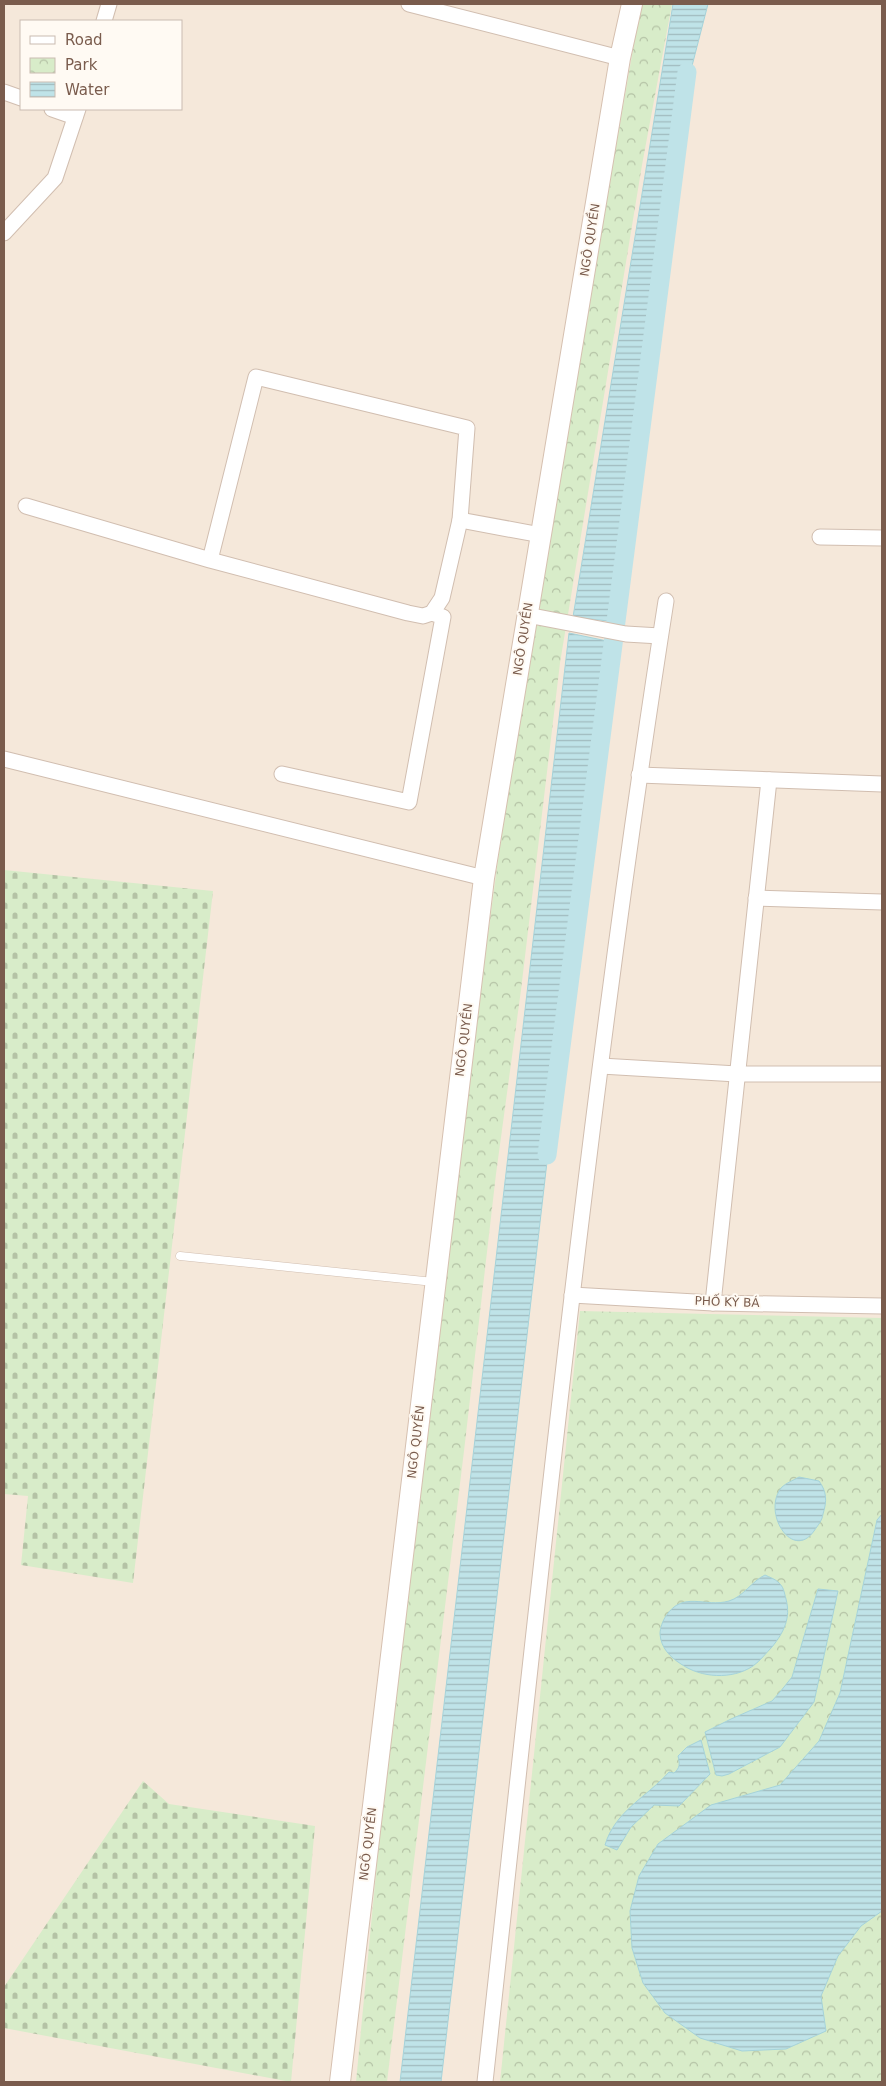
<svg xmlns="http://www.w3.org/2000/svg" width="886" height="2086" viewBox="0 0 886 2086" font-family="'DejaVu Sans',sans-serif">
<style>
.residential{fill:#f5e8da;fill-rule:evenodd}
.cemetery{fill:url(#cemetery-stones)}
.park{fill:url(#park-crowns)}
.water{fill:url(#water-rules);stroke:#a5d3da}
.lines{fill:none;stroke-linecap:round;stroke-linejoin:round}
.canal{stroke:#bfe3e8;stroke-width:19}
.lane-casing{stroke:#d1beb0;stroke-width:9}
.street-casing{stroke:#d1beb0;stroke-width:17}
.secondary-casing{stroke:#d6c0b0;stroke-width:22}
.lane{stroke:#fff;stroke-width:8}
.street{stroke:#fff;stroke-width:15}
.secondary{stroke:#fff;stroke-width:20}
.labels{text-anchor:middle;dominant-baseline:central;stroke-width:4;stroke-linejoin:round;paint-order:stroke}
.street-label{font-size:12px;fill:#7a5c4d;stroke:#fffaf3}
</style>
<defs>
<pattern id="cemetery-stones" width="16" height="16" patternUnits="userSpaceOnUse" patternTransform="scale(1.25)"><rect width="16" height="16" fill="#d8ecc9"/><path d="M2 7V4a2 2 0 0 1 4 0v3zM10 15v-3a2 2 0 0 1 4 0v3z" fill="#b4c2a5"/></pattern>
<pattern id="park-crowns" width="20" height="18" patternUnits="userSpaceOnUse" patternTransform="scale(1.25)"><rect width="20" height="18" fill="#d8ecc9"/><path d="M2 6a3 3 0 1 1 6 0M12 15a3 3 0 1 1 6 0" fill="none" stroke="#b4c2a5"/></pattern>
<pattern id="water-rules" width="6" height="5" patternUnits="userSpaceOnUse" patternTransform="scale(1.25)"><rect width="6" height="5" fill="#bfe3e8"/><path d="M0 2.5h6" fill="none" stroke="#a0bbbe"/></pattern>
</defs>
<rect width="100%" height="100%" fill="#fdf6ec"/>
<path class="residential" d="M4 4H882V2082H4ZM21 21H181V109H21Z"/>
<g class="cemetery">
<path d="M4 870 213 891 133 1583 21 1565 28 1496 4 1494Z"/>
<path d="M143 1781 169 1804 315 1826 291 2082 4 2028V1987Z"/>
</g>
<g class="park">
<path d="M641 4H672L642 165 560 663 521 990 496 1174 464 1451 387 2082H356L381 1821 476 1024 513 748 535 607Z"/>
<path d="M580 1311 882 1318V2082H500Z"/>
</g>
<g class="water">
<path d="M673 4H708L685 93 617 622 573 617Z"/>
<path d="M569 633 607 641 441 2082H400Z"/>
<path d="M799 1477 819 1481C827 1492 827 1501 823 1514 822 1521 818 1525 814 1531 792 1562 761 1511 782 1487 786 1483 794 1480 799 1477Z"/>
<path d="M882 1514V1911L861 1926 838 1956 821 1996 826 2031 786 2049 742 2051 700 2038 665 2013 643 1983 632 1948 630 1911 639 1876 658 1844 711 1805 780 1785 819 1741 840 1693 877 1520Z"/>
<path d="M765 1575C769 1577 775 1579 778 1582 784 1587 784 1592 786 1599 791 1618 784 1632 772 1647 766 1653 760 1661 753 1666 732 1680 701 1678 681 1664 670 1657 661 1648 660 1634 660 1628 663 1620 666 1616 683 1590 705 1608 729 1601 743 1597 752 1581 765 1575Z"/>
<path d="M818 1589 838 1591 814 1702 780 1747 729 1774 722 1776 716 1775 705 1732 731 1719 772 1701 780 1692 792 1677Z"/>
<path d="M701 1740 710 1774 679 1806 654 1805 631 1827 617 1850 605 1845C615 1811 647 1797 669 1772L674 1773C680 1768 680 1764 678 1756L687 1747Z"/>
</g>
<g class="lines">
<path class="canal" d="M547 1155 687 72"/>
<g class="lane-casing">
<path id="lane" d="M180 1256 434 1282"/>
</g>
<g class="street-casing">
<g id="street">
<path d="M409 4 620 58"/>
<path d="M104 21 109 4"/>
<path d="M4 92 21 98"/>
<path d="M52 109 75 117"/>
<path d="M4 233 55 178 78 109"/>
<path d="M26 506 210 560 256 377 467 428 460 520 442 598 432 613 423 616 408 613 210 560"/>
<path d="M460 520 541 535"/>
<path d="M820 537 882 538"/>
<path d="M527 615 626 634 660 636"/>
<path d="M4 759 484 878"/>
<path d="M282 774 409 802 443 617 432 613"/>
<path d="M639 775 882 784"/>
<path d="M756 898 882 902"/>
<path d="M601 1066 737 1074H882"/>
<path d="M572 1295 713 1303 882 1306"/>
<path d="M713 1303 769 780"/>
<path d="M485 2082C539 1588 589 1092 666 601"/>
</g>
</g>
<g class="secondary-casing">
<path id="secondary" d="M340 2082 484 878 620 58 632 4"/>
</g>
<use href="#lane" class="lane"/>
<use href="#street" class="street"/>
<use href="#secondary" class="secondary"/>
</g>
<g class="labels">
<g class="street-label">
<text transform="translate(590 240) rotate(-81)">NGÔ QUYỀN</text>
<text transform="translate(523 639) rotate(-81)">NGÔ QUYỀN</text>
<text transform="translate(464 1040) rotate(-83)">NGÔ QUYỀN</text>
<text transform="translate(727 1302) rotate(2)">PHỐ KỲ BÁ</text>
<text transform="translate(416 1442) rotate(-83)">NGÔ QUYỀN</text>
<text transform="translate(368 1844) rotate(-83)">NGÔ QUYỀN</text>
</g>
</g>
<rect width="886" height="2086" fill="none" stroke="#7a5c4d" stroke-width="10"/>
<rect x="20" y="20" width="162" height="90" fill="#fffaf3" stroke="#cabbb1"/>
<rect x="30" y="36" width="25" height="8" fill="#ffffff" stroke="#cabbb1"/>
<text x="65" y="45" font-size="15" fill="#7a5c4d">Road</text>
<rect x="30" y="58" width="25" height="15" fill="url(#park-crowns)" stroke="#cabbb1"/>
<text x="65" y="70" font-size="15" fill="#7a5c4d">Park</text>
<rect x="30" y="82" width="25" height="15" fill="url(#water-rules)" stroke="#cabbb1"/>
<text x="65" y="95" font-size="15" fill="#7a5c4d">Water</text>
</svg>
